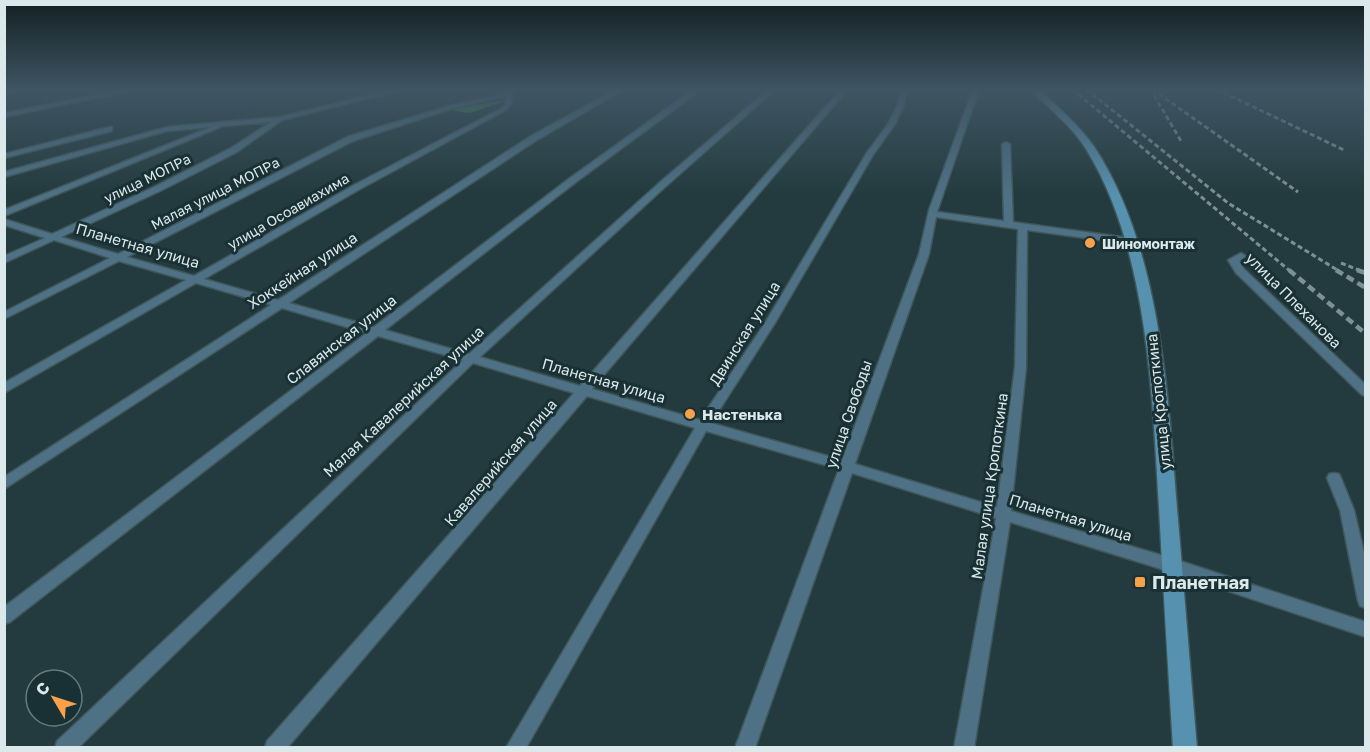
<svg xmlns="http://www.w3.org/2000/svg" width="1370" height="752" viewBox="0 0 1370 752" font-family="'Golos Text',sans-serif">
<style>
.forest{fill:#3d834a}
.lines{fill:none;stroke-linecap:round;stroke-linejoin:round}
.minor-casing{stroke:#40575a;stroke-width:3}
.secondary-casing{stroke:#40575a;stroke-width:3}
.minor{fill:#4e7185;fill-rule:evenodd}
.secondary{fill:#5791b0;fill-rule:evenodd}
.rail-far1{stroke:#7d9093;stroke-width:3;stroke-dasharray:5 3;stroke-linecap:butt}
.rail{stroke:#7d9093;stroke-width:4.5;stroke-dasharray:8 4.5;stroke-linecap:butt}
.poi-dot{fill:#f8a14a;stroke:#193134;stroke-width:2}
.labels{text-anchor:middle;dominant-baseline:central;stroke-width:6;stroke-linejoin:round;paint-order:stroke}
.far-street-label{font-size:14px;fill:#dbe9eb;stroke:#193134}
.far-poi-label{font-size:14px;font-weight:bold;fill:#dbe9eb;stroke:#193134;text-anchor:start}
.street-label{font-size:15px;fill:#dbe9eb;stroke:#193134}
.poi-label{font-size:15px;font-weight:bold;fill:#dbe9eb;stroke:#193134;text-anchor:start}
.near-poi-label{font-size:18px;font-weight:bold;fill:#dbe9eb;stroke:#193134;text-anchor:start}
</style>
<rect width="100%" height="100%" fill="#233b3e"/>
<path class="forest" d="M498 101H505L470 113 450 110Z"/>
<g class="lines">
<g class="minor-casing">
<g id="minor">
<path d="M21 89 20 90 4 94V90Z"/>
<path d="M125 89H140L4 117V113Z"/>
<path d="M393 89H406L282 120 237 152 160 191 61 237 118 254 347 137 448 106 493 96 510 89H518L512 95 511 104 506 110 360 189 204 279 278 300 531 136 616 89H625L537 140 289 303 374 327 570 178 694 89H702L576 182 385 330 469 354 658 184 769 89H776L664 188 480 357 580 386 841 89H848L592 389 700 420 765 323 866 154 888 124 897 107 902 89H908L903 107 895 124 873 155 775 323 711 423 842 460 919 254 929 210 973 89H979L937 212 1004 221 1002 144 1006 142 1010 144 1013 222 1129 238 1134 241 1129 244 1027 230 1026 367 1011 511 1171 558 1366 622V637L1171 572 1010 522 974 748H954L996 518 852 473 755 748H735L839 469 706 431 526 748H506L695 428 587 396 287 748H265L267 741 574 393 473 363 78 748H55L57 741 463 360 378 336 10 622 4 624V607L367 333 282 308 4 489V477L271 305 196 283 4 393V383L186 280 119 261 4 319V312L110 258 54 240 4 263V256L45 238 4 225V219L52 234 154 187 231 148 271 122 223 126 4 216V210L211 127 167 131 4 177V172L167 127 280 117ZM506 96 505 104 502 108 354 185 194 276 127 257 353 141 451 109ZM936 217 1018 229 1015 367 997 507 855 464 929 254Z"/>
<path d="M109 127H112V131L4 158V154Z"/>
<path d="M1241 253 1246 256 1239 261 1244 269 1366 385V396L1362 395 1236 273 1228 260Z"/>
<path d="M1334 473 1339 474 1341 478 1354 510 1366 561V608L1360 606 1358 601 1340 510 1327 478 1329 474Z"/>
</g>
</g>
<g class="secondary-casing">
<path id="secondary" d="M1030 89H1039C1059 108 1080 126 1095 148 1160 248 1168 393 1177 508 1184 588 1190 668 1197 748H1173C1168 667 1163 587 1159 507 1152 393 1148 249 1086 149 1072 126 1049 109 1030 89Z"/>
</g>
<use href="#minor" class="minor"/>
<use href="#secondary" class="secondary"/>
<g class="rail-far1">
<path d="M1072 89 1290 271"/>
<path d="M1086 89 1228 203 1339 271"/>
<path d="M1152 89 1298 192"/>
<path d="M1216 89 1346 151"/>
<path d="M1154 95 1181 141"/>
<path d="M1341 263 1361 271"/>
</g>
<g class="rail">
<path d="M1289 270 1366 334"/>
<path d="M1336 270 1366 288"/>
<path d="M1357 270 1366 273"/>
</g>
</g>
<linearGradient id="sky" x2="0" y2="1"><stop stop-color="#132022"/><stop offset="0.46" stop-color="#3f5563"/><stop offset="1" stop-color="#3f5563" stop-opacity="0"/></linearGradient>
<rect width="1370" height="195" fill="url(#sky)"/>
<g class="poi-dot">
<circle cx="1090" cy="243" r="6"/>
<circle cx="690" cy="414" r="6"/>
<rect x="1134" y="576" width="12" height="12" rx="3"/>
</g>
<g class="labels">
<g class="far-street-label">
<text transform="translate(147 178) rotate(-26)">улица МОПРа</text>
<text transform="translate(215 193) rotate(-27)">Малая улица МОПРа</text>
<text transform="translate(288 211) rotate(-30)">улица Осоавиахима</text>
</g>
<g class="far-poi-label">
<text x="1102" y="243">Шиномонтаж</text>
</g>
<g class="street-label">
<text transform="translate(138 245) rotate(16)">Планетная улица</text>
<text transform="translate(302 270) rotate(-33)">Хоккейная улица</text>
<text transform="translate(1294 300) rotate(45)">улица Плеханова</text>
<text transform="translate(744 333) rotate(-58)">Двинская улица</text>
<text transform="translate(341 339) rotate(-38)">Славянская улица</text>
<text transform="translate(604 380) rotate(16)">Планетная улица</text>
<text transform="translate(403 401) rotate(-43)">Малая Кавалерийская улица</text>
<text transform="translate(1158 402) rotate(-96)">улица Кропоткина</text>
<text transform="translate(848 414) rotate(-71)">улица Свободы</text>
<text transform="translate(500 462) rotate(-49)">Кавалерийская улица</text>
<text transform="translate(989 486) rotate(-82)">Малая улица Кропоткина</text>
<text transform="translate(1071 517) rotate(17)">Планетная улица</text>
</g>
<g class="poi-label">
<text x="702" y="414">Настенька</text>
</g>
<g class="near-poi-label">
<text x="1152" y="582">Планетная</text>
</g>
</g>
<rect width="1370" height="752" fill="none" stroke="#dbe9eb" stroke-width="12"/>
<g transform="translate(54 698) rotate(309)"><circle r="28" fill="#193134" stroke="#677b7d" stroke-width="1.5"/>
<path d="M0-4.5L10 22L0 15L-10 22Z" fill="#f8a14a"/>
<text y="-9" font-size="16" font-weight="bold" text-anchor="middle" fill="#dbe9eb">С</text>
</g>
</svg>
